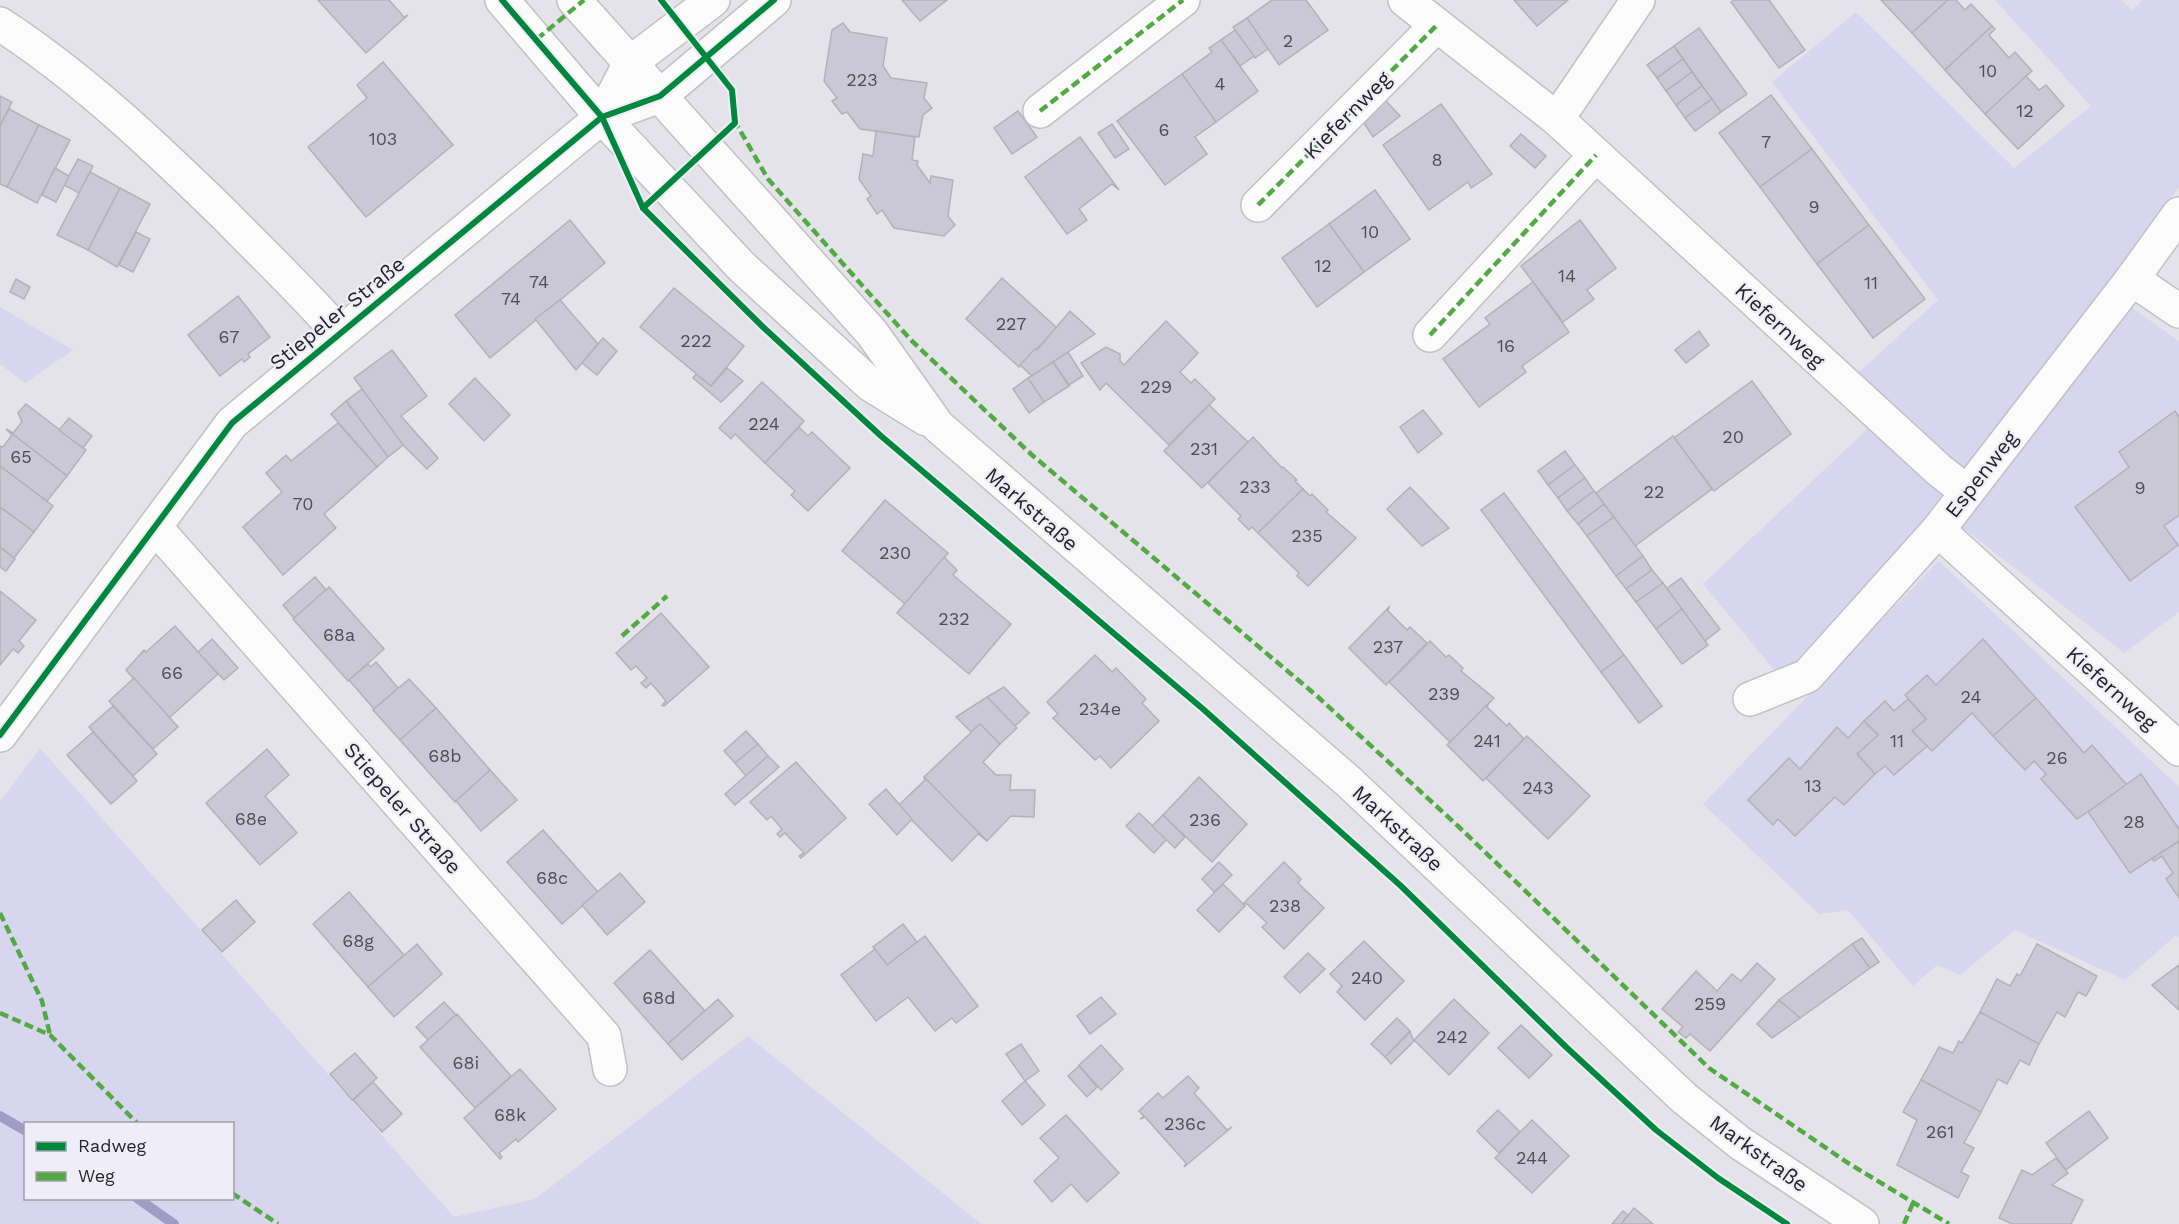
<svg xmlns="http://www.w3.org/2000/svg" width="2179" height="1224" viewBox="0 0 2179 1224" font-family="'Work Sans',sans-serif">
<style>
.green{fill:#d8d5ef;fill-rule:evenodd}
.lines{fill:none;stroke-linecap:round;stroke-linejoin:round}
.stream{stroke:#a09cc6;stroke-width:10}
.building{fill:#cac8d6;stroke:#b2b2b6;stroke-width:1.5}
.street-casing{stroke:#c1c0c4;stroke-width:36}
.secondary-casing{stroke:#c1c0c4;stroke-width:36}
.street{stroke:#fbfbfc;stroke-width:33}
.secondary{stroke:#fbfbfc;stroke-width:33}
.quiet{stroke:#53aa44;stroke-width:4.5;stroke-dasharray:9 4.5;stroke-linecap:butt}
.cycleway-casing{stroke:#efeef8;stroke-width:10}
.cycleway{stroke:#00873e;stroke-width:6}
.labels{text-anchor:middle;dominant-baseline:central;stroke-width:4.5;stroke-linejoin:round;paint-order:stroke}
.number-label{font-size:18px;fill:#4f4e54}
.street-label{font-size:21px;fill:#262529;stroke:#efeef8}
</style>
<rect width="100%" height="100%" fill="#e4e3e9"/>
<g class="green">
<path d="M1995 0H2121L2133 10 2142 0H2179V187L2107 290 2179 341V612L2124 653 1967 531 1932 517 1780 677 1703 584 1894 404 1857 374 1938 300 1772 82 1856 12 2014 168 2091 106Z"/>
<path d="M0 307 73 350 25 383 0 364Z"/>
<path d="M1939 561 2179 787V938L2176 935 2125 980 2015 930 1960 975 1937 965 1913 986 1848 910 1819 914 1703 804Z"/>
<path d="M40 748 454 1217 535 1199 748 1036 981 1224H0V802ZM26 1124H232V1198H26Z"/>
</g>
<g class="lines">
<g class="stream">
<path d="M0 1116 26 1131"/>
<path d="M137 1198 174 1224"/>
</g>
</g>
<g class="building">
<path d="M318 0H389L404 17 408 15 366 53Z"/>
<path d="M902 0H947L920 21Z"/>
<path d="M1272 0H1306L1328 30 1279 65 1247 18Z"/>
<path d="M1514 0H1568L1537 26Z"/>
<path d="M1734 0H1769L1805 50 1779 68 1731 2Z"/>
<path d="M1881 0H1948L1912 33Z"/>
<path d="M1948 0H1956L1965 10 1971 4 1992 26 1945 70 1912 33Z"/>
<path d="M1247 18 1268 49 1255 58 1233 27Z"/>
<path d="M843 23 850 32 887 38 883 66 891 78 927 83 924 98 932 108 923 115 919 137 860 129 847 112 842 114 832 101 837 98 824 81 832 30Z"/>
<path d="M1992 26 1995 29 1989 35 2009 58 2015 52 2032 71 1985 114 1945 70Z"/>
<path d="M1699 28 1747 94 1721 112 1674 46Z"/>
<path d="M1235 30 1254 56 1240 66 1221 40Z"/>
<path d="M1221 40 1258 91 1216 122 1182 74 1212 52 1209 48Z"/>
<path d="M1674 46 1683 59 1657 78 1647 65Z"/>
<path d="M1683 59 1692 72 1666 91 1657 78Z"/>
<path d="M383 62 453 145 366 217 308 147 367 98 357 85Z"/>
<path d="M1692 72 1702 86 1676 105 1666 91Z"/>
<path d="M1182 74 1216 122 1195 137 1207 154 1165 185 1117 121Z"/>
<path d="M2026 76 2039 90 2046 85 2064 106 2018 149 1985 114Z"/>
<path d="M1702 86 1712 99 1685 118 1676 105Z"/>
<path d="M1771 95 1812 149 1760 187 1719 133Z"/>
<path d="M0 96 12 102 0 126Z"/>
<path d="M1712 99 1721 112 1695 131 1685 118Z"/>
<path d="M1385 100 1400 116 1373 137 1364 123Z"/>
<path d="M1441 104 1492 174 1471 188 1468 182 1429 210 1383 145Z"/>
<path d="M9 109 39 125 7 187 0 184V126Z"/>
<path d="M1018 111 1037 137 1012 154 994 128Z"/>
<path d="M1112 124 1129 149 1115 158 1098 133Z"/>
<path d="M39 125 70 140 37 203 7 187Z"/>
<path d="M876 131 915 137 912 160 918 161 917 165 930 183 931 176 953 180 948 216 955 225 944 236 894 228 882 210 877 214 867 199 871 196 859 179 863 154 873 156Z"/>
<path d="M1521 134 1546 156 1535 168 1510 146Z"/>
<path d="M1080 137 1119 190 1112 184 1079 209 1087 220 1067 234 1025 177Z"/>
<path d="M1812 149 1869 225 1817 264 1760 187Z"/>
<path d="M78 159 93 166 79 193 64 185Z"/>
<path d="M55 168 69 176 56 202 42 195Z"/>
<path d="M90 172 120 188 88 250 57 235Z"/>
<path d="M120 188 150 204 117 267 88 250Z"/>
<path d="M1375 190 1410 239 1364 272 1329 224Z"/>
<path d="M570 220 605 263 490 358 455 315Z"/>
<path d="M1580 220 1616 268 1587 290 1594 299 1563 322 1521 266Z"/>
<path d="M1329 224 1364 272 1317 307 1282 258Z"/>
<path d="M1869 225 1925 299 1873 338 1817 264Z"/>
<path d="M136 232 150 239 133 272 119 265Z"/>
<path d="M1002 278 1057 328 1019 367 966 319Z"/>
<path d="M16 279 30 287 24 299 10 292Z"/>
<path d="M1533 282 1569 332 1522 366 1526 372 1479 407 1443 359 1490 324 1485 318Z"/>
<path d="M674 288 744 346 711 386 640 327Z"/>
<path d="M238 296 270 337 248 354 250 357 244 362 242 359 220 376 188 335Z"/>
<path d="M560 300 598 344 576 370 535 319Z"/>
<path d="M1070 311 1095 334 1032 376 1020 365 1035 349 1037 350Z"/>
<path d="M1166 321 1198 353 1180 372 1191 383 1195 379 1215 399 1169 445 1106 383 1100 390 1081 363 1106 347 1120 354V361L1124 365Z"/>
<path d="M1699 331 1709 345 1686 363 1675 350Z"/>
<path d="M603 338 617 351 597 375 582 363Z"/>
<path d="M392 350 427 396 401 416 438 458 427 469 403 445 354 378Z"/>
<path d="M1068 352 1083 376 1069 385 1053 362Z"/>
<path d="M1053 362 1069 386 1044 402 1028 378Z"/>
<path d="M727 368 743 381 721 402 693 378 696 374 711 386Z"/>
<path d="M475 378 510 415 484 441 449 404Z"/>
<path d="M1028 378 1044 402 1029 413 1013 389Z"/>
<path d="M1752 381 1791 434 1714 491 1674 438Z"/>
<path d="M762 382 804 421 765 463 735 434 731 439 719 428Z"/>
<path d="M362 389 403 445 388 457 346 401Z"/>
<path d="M346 401 388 457 377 467 331 414Z"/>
<path d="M26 404 86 450 67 476 6 429 13 433 22 422 18 413Z"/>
<path d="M1209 405 1248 442 1202 488 1164 451Z"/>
<path d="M1423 410 1442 434 1418 453 1400 427Z"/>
<path d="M2175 411 2179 417V515L2164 526 2178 545 2130 581 2075 507 2129 467 2119 452Z"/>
<path d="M69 418 92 436 83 448 59 430Z"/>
<path d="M338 423 377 467 324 514 336 528 283 575 243 527 282 492 266 473 286 455 291 461Z"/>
<path d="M799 427 808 436 812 432 850 468 808 511 791 495 795 491 765 463Z"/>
<path d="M6 429 67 476 47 501 0 466V446L3 447 12 435Z"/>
<path d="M1673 436 1712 489 1635 546 1596 493Z"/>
<path d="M1253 437 1282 468 1283 467 1297 480 1295 481 1303 489 1258 533 1252 527 1249 530 1238 519 1241 516 1208 483Z"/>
<path d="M1565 451 1575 465 1548 485 1538 471Z"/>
<path d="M1575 465 1585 478 1558 498 1548 485Z"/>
<path d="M0 466 53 506 34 532 0 507Z"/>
<path d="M1585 478 1594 491 1567 511 1558 498Z"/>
<path d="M1410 487 1449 528 1422 546 1387 509Z"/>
<path d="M1303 489 1310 496 1312 494 1328 510 1326 512 1356 538 1308 586 1297 576 1299 573 1258 533Z"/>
<path d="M1594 491 1604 504 1578 524 1567 511Z"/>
<path d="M1504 493 1624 655 1601 672 1481 510Z"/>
<path d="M885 500 948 553 905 604 842 551Z"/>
<path d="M1604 504 1614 517 1587 536 1578 524Z"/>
<path d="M0 507 34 532 14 558 0 547Z"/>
<path d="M1614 517 1643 556 1616 576 1587 536Z"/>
<path d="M0 547 15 559 6 571 0 567Z"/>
<path d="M1643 556 1652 570 1626 589 1616 576Z"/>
<path d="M944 557 957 570 953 575 1011 624 969 674 897 613Z"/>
<path d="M1652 570 1663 583 1636 602 1626 589Z"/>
<path d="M315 577 326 590 294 618 283 605Z"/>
<path d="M1681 578 1720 629 1705 641 1666 589Z"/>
<path d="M1663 583 1682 609 1656 629 1636 602Z"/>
<path d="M329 587 384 649 348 681 293 619Z"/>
<path d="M0 591 36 620 19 641 24 646 18 653 13 649 0 665Z"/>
<path d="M1389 607 1388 611 1407 630 1410 627 1427 643 1386 685 1349 648Z"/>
<path d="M1682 609 1708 645 1682 664 1656 629Z"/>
<path d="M661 613 709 667 664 706 662 705 666 701 651 683 646 688 641 683 647 678 636 666 631 670 616 653Z"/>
<path d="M175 626 218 674 169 718 126 670 144 650 146 652Z"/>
<path d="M212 639 238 668 224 680 198 652Z"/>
<path d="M1983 639 2036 698 1993 736 1972 713 1932 751 1912 731 1926 719 1905 695 1927 675 1936 685Z"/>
<path d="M1430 641 1446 657 1449 655 1463 668 1461 671 1494 698 1450 742 1389 682Z"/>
<path d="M1095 655 1112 672 1116 668 1146 699 1142 703 1159 721 1111 768 1100 756 1095 760 1053 718 1058 714 1047 702Z"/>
<path d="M1624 655 1662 706 1639 723 1601 672Z"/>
<path d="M376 662 398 688 374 709 349 680 368 664 371 667Z"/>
<path d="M134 678 178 727 153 749 109 701Z"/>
<path d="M409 679 436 708 400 740 373 710Z"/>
<path d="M1004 687 1029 713 1015 726 987 697Z"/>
<path d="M987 697 1017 728 1000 744 980 724 971 732 956 717Z"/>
<path d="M2036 698 2084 753 2092 745 2127 785 2077 819 2041 779 2046 774 2034 761 2025 770 1993 736Z"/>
<path d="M1908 699 1926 719 1912 731 1927 746 1894 775 1885 766 1875 774 1857 754 1878 735 1864 721 1885 701 1894 711Z"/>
<path d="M1489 703 1487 707 1507 726 1509 723 1524 739 1483 781 1447 745Z"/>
<path d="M113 706 157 754 133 776 89 727Z"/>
<path d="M436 708 490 770 455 802 400 740Z"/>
<path d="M1864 721 1878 735 1857 754 1875 774 1844 805 1835 797 1795 836 1778 819 1773 825 1748 800 1789 758 1800 769 1837 727 1848 738Z"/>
<path d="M980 724 1000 744 983 762 996 775H1011L1010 790H1035L1034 817 1011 816 987 841 924 777Z"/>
<path d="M746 731 758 744 735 763 724 751Z"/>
<path d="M93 732 137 781 111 804 67 755Z"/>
<path d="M1527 736 1590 796 1548 839 1486 778Z"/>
<path d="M758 744 768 756 746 776 735 763Z"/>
<path d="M267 749 289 775 265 796 297 833 260 865 206 803Z"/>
<path d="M768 756 779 767 735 805 725 794Z"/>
<path d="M796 762 846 818 801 858 799 856 804 853 785 833 780 837 777 834 782 829 771 816 767 820 750 802Z"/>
<path d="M490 770 517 800 481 831 456 801Z"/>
<path d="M2141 774 2179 829V841L2130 873 2088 812Z"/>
<path d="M924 777 987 841 978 834 952 861 898 806 925 780Z"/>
<path d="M1199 777 1247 824 1212 862 1163 815Z"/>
<path d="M886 789 912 819 897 835 869 804Z"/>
<path d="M1139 813 1167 839 1154 853 1126 826Z"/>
<path d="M1163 815 1185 837 1175 848 1152 826Z"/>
<path d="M543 830 598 892 562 924 507 862Z"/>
<path d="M2179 841V898L2166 879 2173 873 2162 856 2154 861 2152 859Z"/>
<path d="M1219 862 1232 875 1214 892 1202 879Z"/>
<path d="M1284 862 1301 879 1298 883 1324 908 1284 949 1262 927 1267 923 1247 904H1243Z"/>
<path d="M620 873 645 902 607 935 582 905Z"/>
<path d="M1223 884 1245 906 1219 932 1197 910Z"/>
<path d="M349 892 404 955 368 987 313 924Z"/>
<path d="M236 900 255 922 222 952 202 930Z"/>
<path d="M903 924 917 942 887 965 873 947Z"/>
<path d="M925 936 978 1006 956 1023 952 1018 935 1031 908 997 876 1021 841 975 875 949 887 965Z"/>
<path d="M1862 938 1879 962 1870 968 1852 944Z"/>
<path d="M1364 941 1404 981 1365 1020 1337 992 1342 986 1330 974Z"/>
<path d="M417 944 442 974 394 1017 368 987Z"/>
<path d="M1852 944 1870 968 1800 1018 1779 1000Z"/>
<path d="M2037 944 2097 976 2086 996 2078 992 2065 1017 2057 1012 2039 1044 1980 1012 1997 979 2010 986 2017 974 2020 976Z"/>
<path d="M650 950 705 1011 668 1044 614 983Z"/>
<path d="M1308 953 1325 969 1300 993 1284 977Z"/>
<path d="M1757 963 1775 979 1710 1051 1690 1034 1686 1038 1678 1032 1683 1027 1662 1009 1696 971 1717 991 1732 974 1741 981Z"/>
<path d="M2179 965V1010L2152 985Z"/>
<path d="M1101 997 1116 1014 1090 1034 1077 1016Z"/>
<path d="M718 999 733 1016 682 1060 668 1044Z"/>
<path d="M1454 999 1489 1033 1449 1075 1414 1040Z"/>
<path d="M1779 1000 1800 1018 1772 1038 1757 1024Z"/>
<path d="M444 1002 456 1015 428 1040 416 1027Z"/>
<path d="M1980 1012 2039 1044 2029 1065 2020 1060 2007 1084 1998 1079 1981 1112 1921 1080 1939 1047 1953 1053 1959 1041 1962 1043Z"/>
<path d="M457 1014 511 1076 475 1108 420 1047Z"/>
<path d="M1397 1018 1410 1031 1385 1057 1371 1044Z"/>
<path d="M1521 1025 1552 1055 1529 1078 1498 1048Z"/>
<path d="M1410 1032 1414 1041 1391 1064 1385 1057Z"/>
<path d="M1021 1044 1039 1071 1025 1081 1006 1054Z"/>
<path d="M1101 1045 1123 1069 1101 1090 1079 1065Z"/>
<path d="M355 1053 377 1078 352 1100 330 1074Z"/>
<path d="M1079 1066 1097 1087 1087 1097 1068 1076Z"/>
<path d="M520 1069 556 1109 518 1142 516 1139 499 1153 502 1157 500 1159 464 1118Z"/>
<path d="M1188 1076 1199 1088 1194 1093 1227 1130 1232 1127 1184 1167 1186 1163 1145 1117 1140 1119 1144 1116 1139 1111 1158 1093 1163 1098Z"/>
<path d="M1921 1080 1981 1112 1964 1143 1974 1148 1961 1172 1969 1176 1958 1198 1897 1165 1917 1120 1903 1112Z"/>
<path d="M1025 1081 1045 1105 1022 1125 1002 1101Z"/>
<path d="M373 1082 402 1114 382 1132 353 1100Z"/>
<path d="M1498 1110 1520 1132 1499 1153 1477 1131Z"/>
<path d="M2089 1111 2108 1138 2066 1170 2046 1143Z"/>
<path d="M1066 1115 1119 1173 1087 1202 1071 1184 1052 1202 1034 1181 1059 1158 1040 1138Z"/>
<path d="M1532 1120 1569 1156 1532 1193 1495 1158Z"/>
<path d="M2056 1158 2068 1173 2052 1185 2083 1200 2071 1224H2012L1999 1218 2022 1170 2032 1175Z"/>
<path d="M1634 1208 1653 1224H1621Z"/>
<path d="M1623 1211 1628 1215 1621 1224H1612Z"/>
</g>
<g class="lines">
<g class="street-casing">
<g id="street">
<path d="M1405 0 1557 119 1939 470 1967 492"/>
<path d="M0 24C83 78 154 146 225 215 263 254 303 292 339 333"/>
<path d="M1040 111 1183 0"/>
<path d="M1557 119 1638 0"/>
<path d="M1258 205 1437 25"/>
<path d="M2132 279 2179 311"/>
<path d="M1430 335 1596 155"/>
<path d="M155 527 604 1036 610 1069"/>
<path d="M1938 530 2179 749"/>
<path d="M1750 699 1807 676 1938 530 2132 279 2179 214"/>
<path d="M0 735 232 423 602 117"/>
</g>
</g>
<g class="secondary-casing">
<g id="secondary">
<path d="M502 0 602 117 741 266 871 385 926 419"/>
<path d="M574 0 872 333 938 426 1349 782 1684 1098 1740 1143 1862 1224"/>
<path d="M602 117 660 96 774 0"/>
<path d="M602 117 630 63 713 0"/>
</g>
</g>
<use href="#street" class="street"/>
<use href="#secondary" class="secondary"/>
<g class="quiet">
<path d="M537 39 584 0"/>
<path d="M1040 111 1183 0"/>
<path d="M734 120 768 179 868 292 911 340 1032 455 1317 696 1459 827 1709 1068 1848 1163 1949 1224"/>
<path d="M1258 205 1437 25"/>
<path d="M1430 335 1596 155"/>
<path d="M622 636 667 596"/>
<path d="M0 913 42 1001 50 1035"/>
<path d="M0 1013 50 1035 138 1124"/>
<path d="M232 1193 278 1224"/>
<path d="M1904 1224 1913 1203"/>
</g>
<g class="cycleway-casing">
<g id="cycleway">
<path d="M502 0 602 117 643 208 763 327 881 436 1203 709 1401 886 1566 1047 1656 1130 1718 1178 1787 1224"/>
<path d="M643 208 735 123 732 90 661 0"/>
<path d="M0 735 232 423 602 117 660 96 774 0"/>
</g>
</g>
<use href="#cycleway" class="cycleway"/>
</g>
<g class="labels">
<g class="number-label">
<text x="1288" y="40">2</text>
<text x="1988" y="70">10</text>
<text x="862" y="79">223</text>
<text x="1220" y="83">4</text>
<text x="2025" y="110">12</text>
<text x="1164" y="129">6</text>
<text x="383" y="138">103</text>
<text x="1766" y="141">7</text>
<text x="1437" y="159">8</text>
<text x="1814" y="206">9</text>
<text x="1370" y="231">10</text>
<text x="1323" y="265">12</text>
<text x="1567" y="275">14</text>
<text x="539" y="281">74</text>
<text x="1871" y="282">11</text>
<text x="511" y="298">74</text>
<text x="1011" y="323">227</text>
<text x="229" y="336">67</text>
<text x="696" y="340">222</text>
<text x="1506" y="345">16</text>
<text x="1156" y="386">229</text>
<text x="764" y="423">224</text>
<text x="1733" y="436">20</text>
<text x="1204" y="448">231</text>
<text x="21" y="456">65</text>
<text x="1255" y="486">233</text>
<text x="2140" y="487">9</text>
<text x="1654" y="491">22</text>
<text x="303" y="503">70</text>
<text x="1307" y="535">235</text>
<text x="895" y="552">230</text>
<text x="954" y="618">232</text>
<text x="339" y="634">68a</text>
<text x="1388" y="646">237</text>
<text x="172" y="672">66</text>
<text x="1444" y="693">239</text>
<text x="1971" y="696">24</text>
<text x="1100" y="708">234e</text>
<text x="1487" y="740">241</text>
<text x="1897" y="740">11</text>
<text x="445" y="755">68b</text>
<text x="2057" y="757">26</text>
<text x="1813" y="785">13</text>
<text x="1538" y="787">243</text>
<text x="251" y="818">68e</text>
<text x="1205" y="819">236</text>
<text x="2134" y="821">28</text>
<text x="552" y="877">68c</text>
<text x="1285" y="905">238</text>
<text x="358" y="940">68g</text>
<text x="1367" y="977">240</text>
<text x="659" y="997">68d</text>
<text x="1710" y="1003">259</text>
<text x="1452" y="1036">242</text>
<text x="466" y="1062">68i</text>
<text x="510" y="1114">68k</text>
<text x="1185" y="1123">236c</text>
<text x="1940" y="1131">261</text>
<text x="1532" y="1157">244</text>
</g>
<g class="street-label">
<text transform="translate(1347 115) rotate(-45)">Kiefernweg</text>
<text transform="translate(337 313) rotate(-39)">Stiepeler Straße</text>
<text transform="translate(1780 325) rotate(43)">Kiefernweg</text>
<text transform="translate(1981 474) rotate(-52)">Espenweg</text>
<text transform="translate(1032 509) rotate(41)">Markstraße</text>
<text transform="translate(2112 688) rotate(42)">Kiefernweg</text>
<text transform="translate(403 808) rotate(49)">Stiepeler Straße</text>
<text transform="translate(1398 828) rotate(43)">Markstraße</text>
<text transform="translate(1759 1153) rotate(36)">Markstraße</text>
</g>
</g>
<rect x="24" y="1122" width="210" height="78" fill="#efeef8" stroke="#9f9ea5" stroke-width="1.5"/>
<rect x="36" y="1142" width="30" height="9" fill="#00873e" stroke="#9f9ea5" stroke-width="1.5"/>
<text x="78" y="1152" font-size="18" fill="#262529">Radweg</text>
<rect x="36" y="1172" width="30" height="9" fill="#53aa44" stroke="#9f9ea5" stroke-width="1.5"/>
<text x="78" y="1182" font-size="18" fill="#262529">Weg</text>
</svg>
